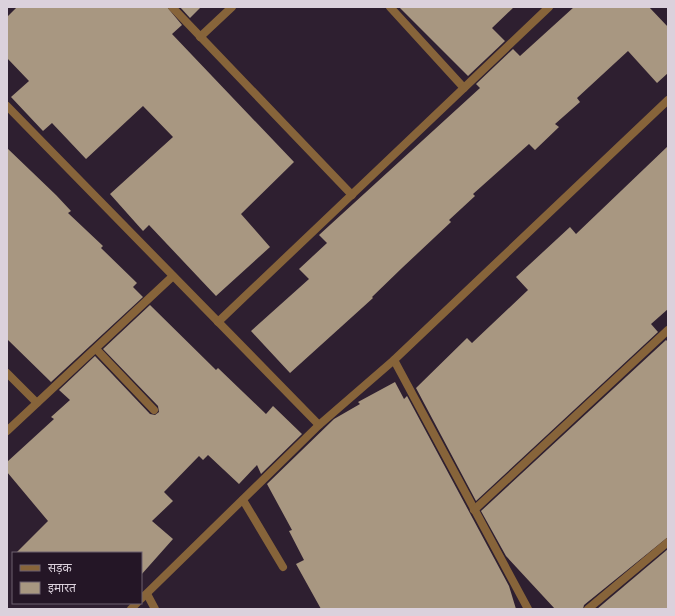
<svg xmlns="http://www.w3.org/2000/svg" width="675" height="616" viewBox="0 0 675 616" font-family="Spectral,'Noto Sans Devanagari',serif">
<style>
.building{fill:#a89781}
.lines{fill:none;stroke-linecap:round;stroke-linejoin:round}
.minor{stroke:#87643a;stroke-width:8}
</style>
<rect width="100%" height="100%" fill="#2e1f30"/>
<g class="building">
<path d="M17 7H167L182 25 172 34 294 162 241 214 270 247 216 296 149 225 143 231 110 194 173 137 143 106 86 159 52 123 43 131 11 97 29 81 7 58V17Z"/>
<path d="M180 7H201L190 18Z"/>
<path d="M399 7H514L492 28 505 41 468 76Z"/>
<path d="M574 7H649L668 27V73L657 83 628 51 577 98 580 102 555 124 559 127 535 150 529 144 473 194 475 196 449 220 451 222 402 268 372 297 373 298 290 373 251 331 309 279 299 269 327 243 319 235 480 88 476 84 513 49 520 56Z"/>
<path d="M668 146V309L651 324 658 332 476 501 416 388 467 338 472 343 528 290 516 277 570 227 576 234Z"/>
<path d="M7 148 56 195 71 211 68 213 103 246 101 248 137 283 133 287 143 297 51 382 7 339Z"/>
<path d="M150 305 216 370 218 368 266 414 273 406 302 434 261 474 257 465 239 484 208 455 203 460 199 456 164 492 173 501 152 521 173 539 141 575V553H16L48 521 7 472V462L54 419 51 417 70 400 59 390 95 356 150 414 155 415 159 412 158 406 103 349Z"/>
<path d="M666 340 668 342V537L584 605 583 609H555L506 556 481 511Z"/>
<path d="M395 382 404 399 407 396 509 586 516 609H321L296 564 304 560 289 531 292 530 267 484 334 419 360 404 358 402Z"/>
<path d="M668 549V609H597Z"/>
</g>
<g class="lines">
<g class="minor">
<path d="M172 7 352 195"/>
<path d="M390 7 464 88"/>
<path d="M200 37 232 7"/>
<path d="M7 106 319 425"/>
<path d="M218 322 549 7"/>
<path d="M96 349 154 410"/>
<path d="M394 360 528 609"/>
<path d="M7 373 37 403"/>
<path d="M7 431 173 276"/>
<path d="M243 500 283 567"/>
<path d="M474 510 668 330"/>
<path d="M147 594 155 609"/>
<path d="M141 599 319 425 394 360 668 100"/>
<path d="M131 609 137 603"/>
<path d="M588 609 668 542"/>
</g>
</g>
<rect width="675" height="616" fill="none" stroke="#dbd1dc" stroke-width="16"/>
<rect x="12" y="552" width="130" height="52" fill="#241626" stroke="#6d616f"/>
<rect x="20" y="565" width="20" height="6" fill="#87643a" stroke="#6d616f"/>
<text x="48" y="572" font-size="12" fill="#dbd1dc">सड़क</text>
<rect x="20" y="582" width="20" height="12" fill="#a89781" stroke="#6d616f"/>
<text x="48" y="592" font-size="12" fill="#dbd1dc">इमारत</text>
</svg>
